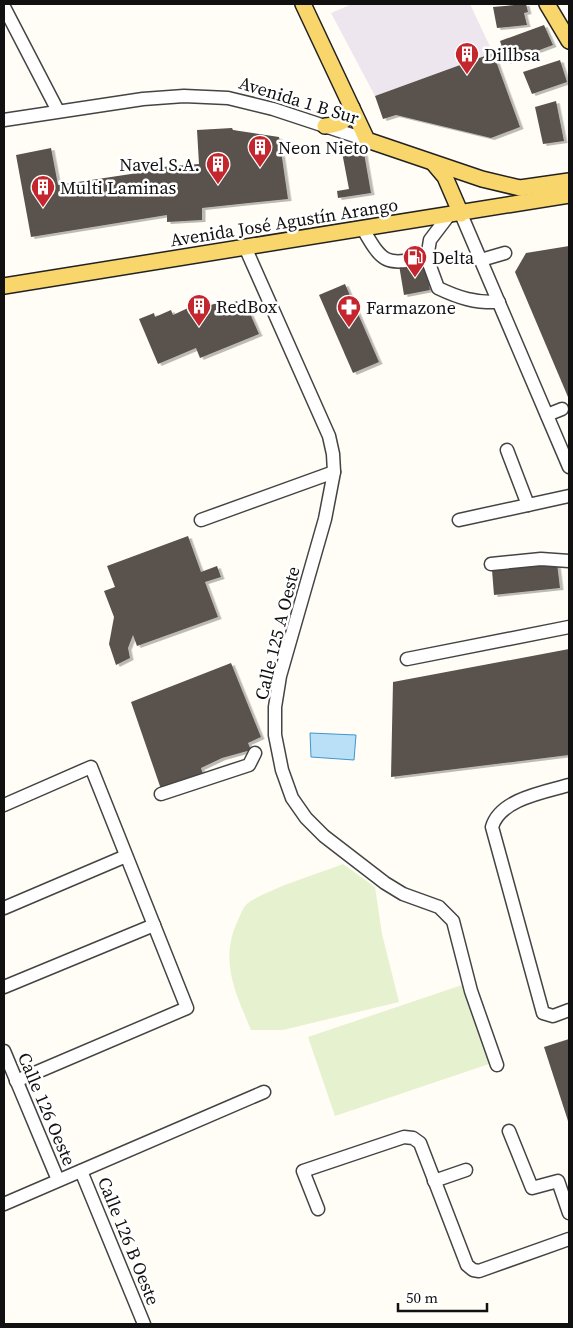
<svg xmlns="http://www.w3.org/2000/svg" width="573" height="1328" viewBox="0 0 573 1328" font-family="'Source Serif 4',serif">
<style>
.industrial{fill:#eee6ef}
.pitch{fill:#e6f2cf}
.water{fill:#b9e0f7;stroke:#3f96cf}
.building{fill:#5a524d;filter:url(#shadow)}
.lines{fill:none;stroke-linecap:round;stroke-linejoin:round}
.minor-casing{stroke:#444;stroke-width:15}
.major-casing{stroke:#222;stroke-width:18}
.minor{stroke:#fff;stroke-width:12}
.major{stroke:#f9d66b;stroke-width:15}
.labels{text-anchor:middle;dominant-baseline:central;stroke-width:5;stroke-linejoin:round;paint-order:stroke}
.poi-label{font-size:18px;fill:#111;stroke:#fff;text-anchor:start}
.street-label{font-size:18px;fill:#111;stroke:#fff}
</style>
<defs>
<filter id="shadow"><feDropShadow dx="3.5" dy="2" stdDeviation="0" flood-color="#0004"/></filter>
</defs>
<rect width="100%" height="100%" fill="#fffdf5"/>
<path class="industrial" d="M352 4H470L493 53 375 96 331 13Z"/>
<g class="pitch">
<path d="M343 864 375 887 382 934 399 1002 283 1030H251C235 992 219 960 238 920 240 916 242 910 245 906 257 892 323 872 343 864Z"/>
<path d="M465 984 492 1063 335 1116 308 1037Z"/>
</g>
<path class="water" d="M310 733 356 735 354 760 311 757Z"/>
<g class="building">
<path d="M526 4 528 12 524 13 527 25 497 28 493 7Z"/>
<path d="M544 25 553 45 507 62 500 41Z"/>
<path d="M493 53 520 127 491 138 396 115 383 119 375 96Z"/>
<path d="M560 60 567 82 532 94 523 72Z"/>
<path d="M556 101 564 141 543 144 535 107Z"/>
<path d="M232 128 233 130 279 137 288 199 202 208V220L167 222V215L31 237 16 155 51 148 58 185 164 169 163 167 199 164 197 130Z"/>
<path d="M341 147 358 154 364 153 371 193 338 198 337 191 349 189Z"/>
<path d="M569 246V396L568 397 515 272 526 253Z"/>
<path d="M425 261 430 290 404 295 399 265Z"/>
<path d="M345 284 379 362 353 373 319 295Z"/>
<path d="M237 301 238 304 245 302 259 334 200 358 196 348 158 364 139 319 154 313 155 317 171 310 173 315 188 308 190 311 221 302 222 307Z"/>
<path d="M188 536 201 572 217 566 221 577 205 582 218 617 137 646 133 635 128 648 130 658 116 665 109 644 114 617 104 591 115 587 107 566Z"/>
<path d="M557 563 560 588 494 595 492 570Z"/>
<path d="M569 649V755L391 777 393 682Z"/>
<path d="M231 663 261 737 248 743 251 750 222 758 201 768 203 775 162 792 131 702Z"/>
<path d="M569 1039V1124L544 1047Z"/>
</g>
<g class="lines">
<g class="minor-casing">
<g id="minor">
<path d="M4 7 58 111"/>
<path d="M4 120 143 99 184 96 228 98 273 109 367 140"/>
<path d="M461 214 569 467"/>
<path d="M363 229C384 266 386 264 427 258L430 240 449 215"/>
<path d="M245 247 329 436 333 454 334 472 330 493 325 519 280 676 275 707V735L282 770 292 798 306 818 324 836 385 883 403 894 439 907 453 921 471 991 497 1065"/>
<path d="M427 258 438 288C459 298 475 303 499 302"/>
<path d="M481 260 505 253"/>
<path d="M547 415 562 409"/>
<path d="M507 450 528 505"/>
<path d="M201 520 334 472"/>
<path d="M459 520 569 496"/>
<path d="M491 564 541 559 569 561"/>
<path d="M407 659 569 627"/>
<path d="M569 785C545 792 500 799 492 827L543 1013 553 1016 569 1010"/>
<path d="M161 794 249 765 255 753"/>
<path d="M4 805 91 767 187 1008 16 1081"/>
<path d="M4 908 126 856"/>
<path d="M4 987 154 925"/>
<path d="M4 1051 58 1180"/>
<path d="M509 1131 532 1188 558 1181 569 1213"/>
<path d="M81 1171 144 1324"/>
<path d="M434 1181 466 1170"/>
<path d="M4 1204 264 1092"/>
<path d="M318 1209 303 1171 404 1137 413 1138 420 1143 467 1265 473 1270 479 1271 569 1239"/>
</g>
</g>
<g class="major-casing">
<g id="major">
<path d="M303 4 367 140 482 179 520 188 569 181"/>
<path d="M547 4 569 41"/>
<path d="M325 126C340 125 347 121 352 108"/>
<path d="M434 164 445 177 461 214"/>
<path d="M4 286 569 195"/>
</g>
</g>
<use href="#minor" class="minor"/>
<use href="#major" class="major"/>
</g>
<defs>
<g id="building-pin" transform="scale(1.25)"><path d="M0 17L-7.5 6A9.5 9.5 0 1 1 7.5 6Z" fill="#c4262e" stroke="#fff"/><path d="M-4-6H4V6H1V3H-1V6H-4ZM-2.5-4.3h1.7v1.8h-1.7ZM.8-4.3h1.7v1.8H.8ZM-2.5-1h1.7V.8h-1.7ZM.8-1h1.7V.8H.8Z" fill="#fff"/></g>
<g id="fuel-pin" transform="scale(1.25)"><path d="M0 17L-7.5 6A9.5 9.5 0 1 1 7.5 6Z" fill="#c4262e" stroke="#fff"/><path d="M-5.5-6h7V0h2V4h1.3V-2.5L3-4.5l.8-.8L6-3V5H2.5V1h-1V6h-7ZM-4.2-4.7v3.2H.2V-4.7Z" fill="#fff"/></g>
<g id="pharmacy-pin" transform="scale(1.25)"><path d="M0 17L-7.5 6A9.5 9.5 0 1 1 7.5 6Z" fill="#c4262e" stroke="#fff"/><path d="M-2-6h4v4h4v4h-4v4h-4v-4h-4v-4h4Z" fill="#fff"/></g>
</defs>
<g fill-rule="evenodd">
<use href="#building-pin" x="467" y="54"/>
<use href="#building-pin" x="260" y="147"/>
<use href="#building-pin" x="218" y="164"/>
<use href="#building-pin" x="43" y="187"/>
<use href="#fuel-pin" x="415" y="257"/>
<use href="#building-pin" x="199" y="306"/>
<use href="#pharmacy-pin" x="349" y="307"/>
</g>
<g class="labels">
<g class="poi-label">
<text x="484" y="54">Dillbsa</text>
<text x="278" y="147">Neon Nieto</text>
<text x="200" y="164" text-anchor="end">Navel S.A.</text>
<text x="60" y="187">Multi Laminas</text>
<text x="432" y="257">Delta</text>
<text x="216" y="306">RedBox</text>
<text x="366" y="307">Farmazone</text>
</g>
<g class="street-label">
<text transform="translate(299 100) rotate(17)">Avenida 1 B Sur</text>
<text transform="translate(284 222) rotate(-9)">Avenida José Agustín Arango</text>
<text transform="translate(277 633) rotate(-76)">Calle 125 A Oeste</text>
<text transform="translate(47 1109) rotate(67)">Calle 126 Oeste</text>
<text transform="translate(129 1241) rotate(68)">Calle 126 B Oeste</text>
</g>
</g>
<rect width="573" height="1328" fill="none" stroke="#111111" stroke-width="10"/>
<path d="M398 1303v8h89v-8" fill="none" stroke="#111111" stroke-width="2.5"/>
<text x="406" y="1303" font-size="15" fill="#111111" stroke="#ffffff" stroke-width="4" paint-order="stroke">50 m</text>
</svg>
